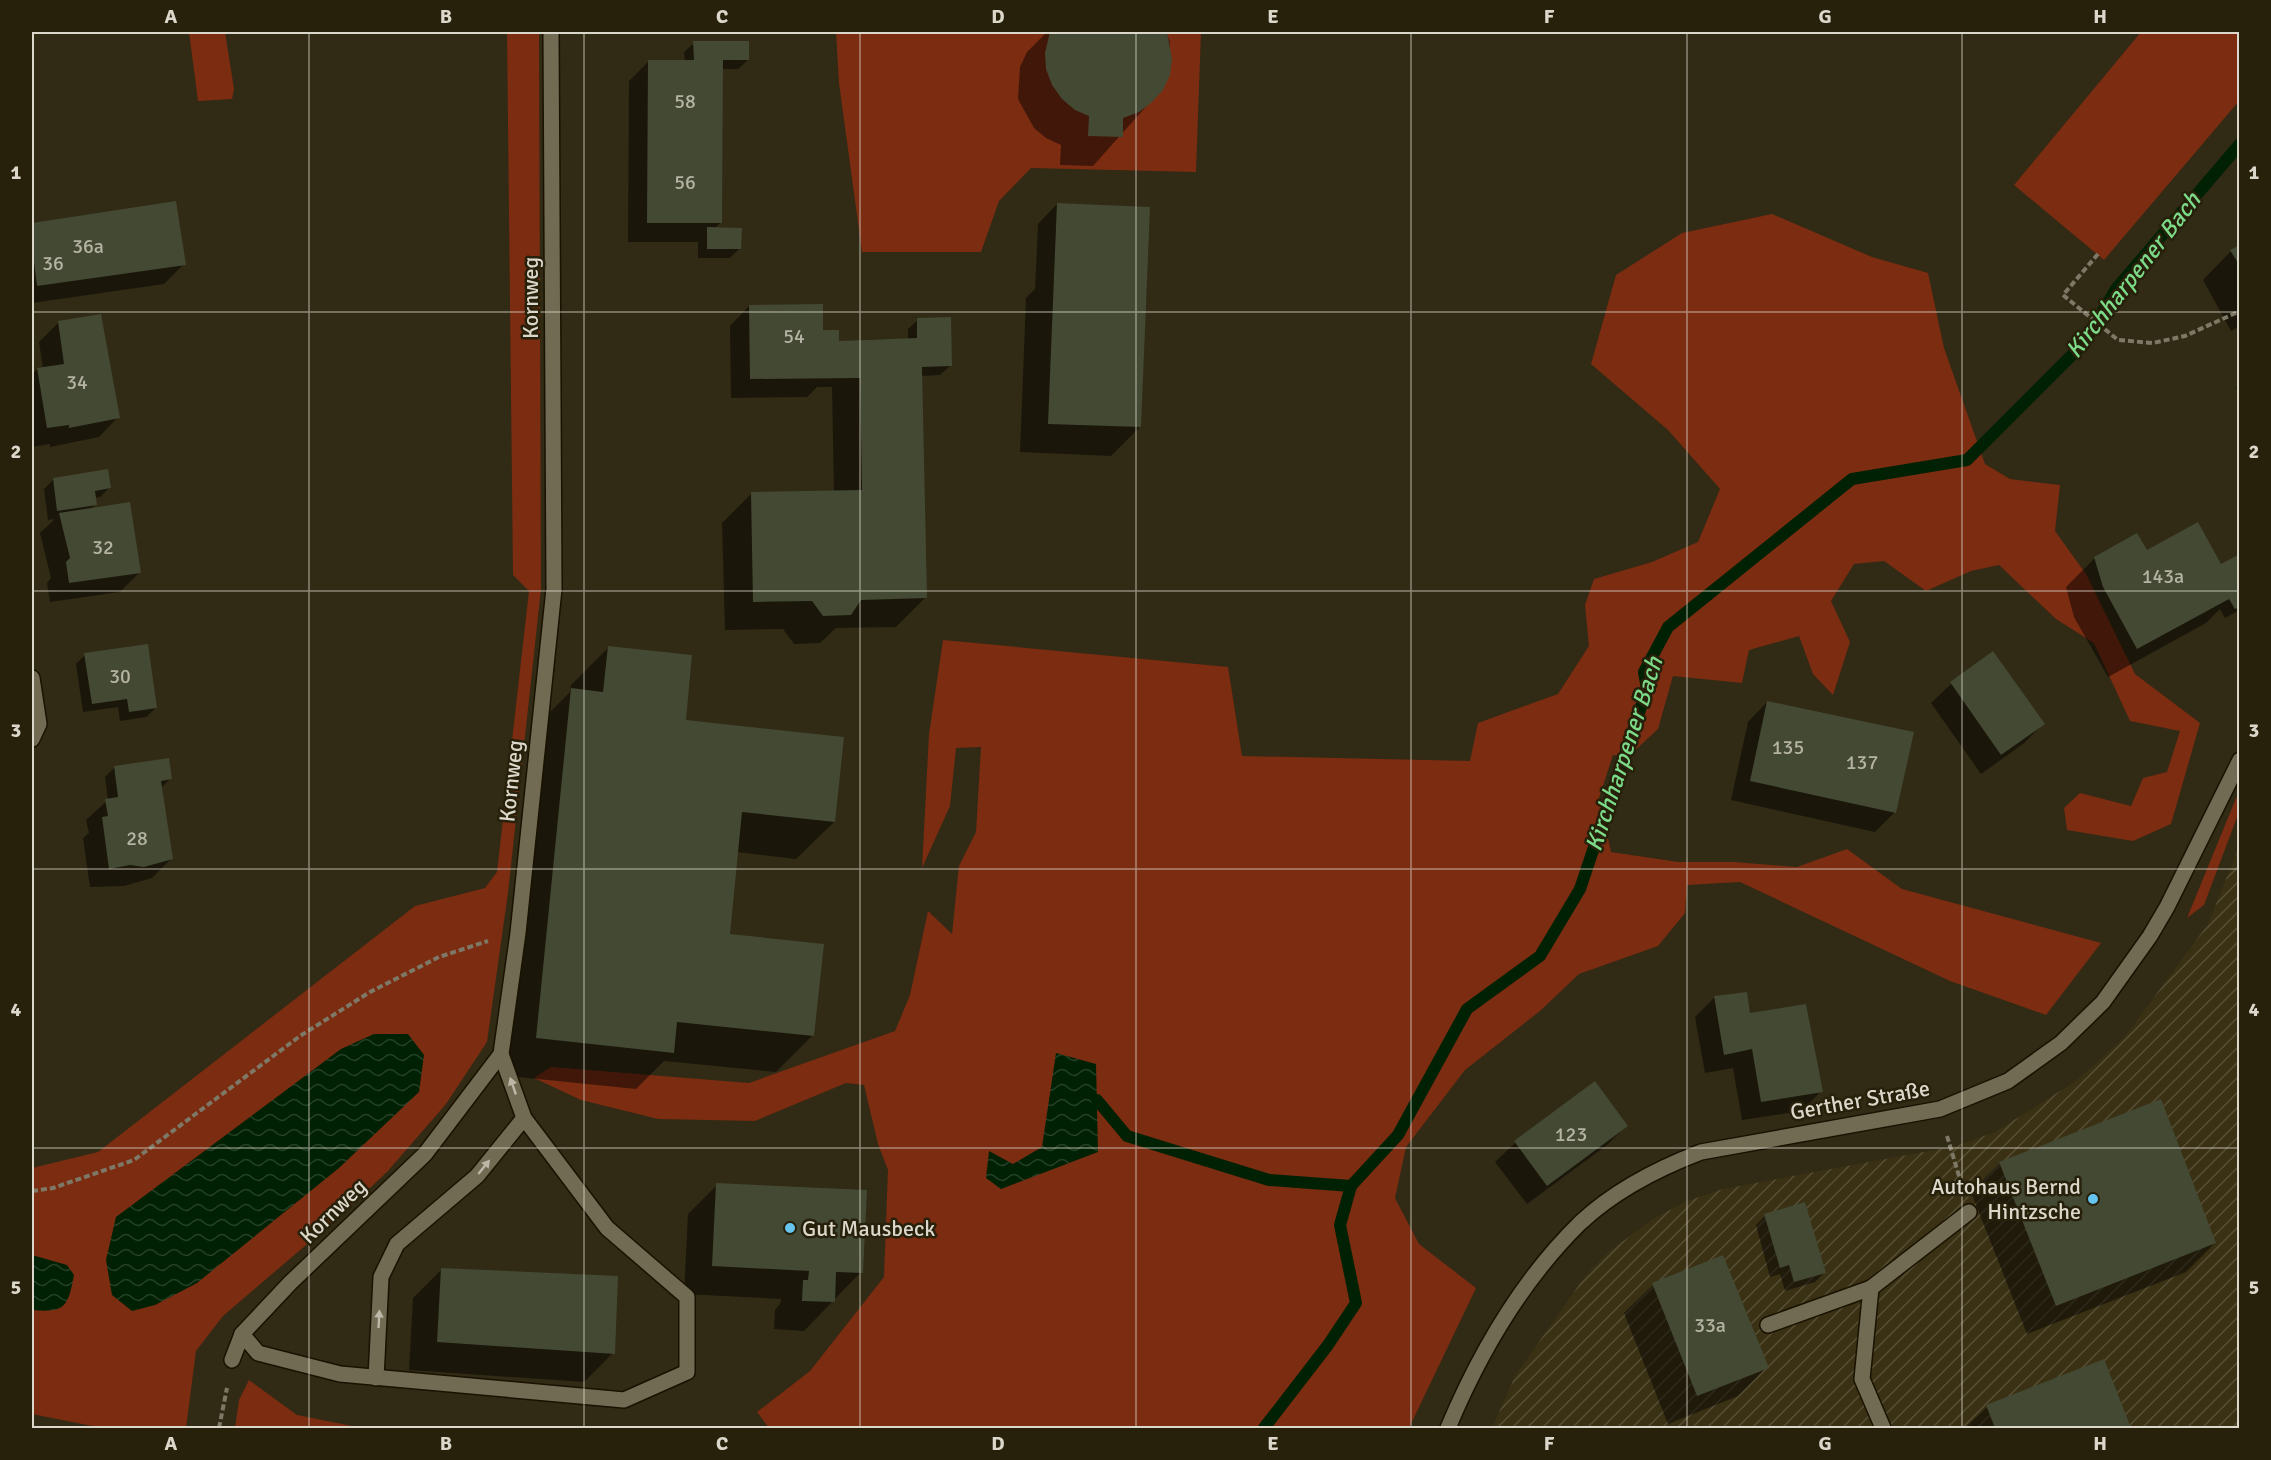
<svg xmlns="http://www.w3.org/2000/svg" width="2271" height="1460" viewBox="0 0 2271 1460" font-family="Signika,sans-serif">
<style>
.industrial{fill:url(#industrial-furrows)}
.grass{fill:#7b2c11}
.water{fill:url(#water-waves)}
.shadow{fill:#0007}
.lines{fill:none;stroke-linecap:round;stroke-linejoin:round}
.stream{stroke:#002104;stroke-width:12}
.building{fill:#434933}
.lane-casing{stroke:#191200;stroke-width:18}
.street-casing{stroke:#191200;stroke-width:18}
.path{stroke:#7e7967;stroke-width:4;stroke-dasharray:6 3;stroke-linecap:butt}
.lane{stroke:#726b53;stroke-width:15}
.street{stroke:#726b53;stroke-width:15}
.oneway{fill:#bcb7a6}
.grid{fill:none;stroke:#dbd7ca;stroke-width:1.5;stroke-opacity:0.55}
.poi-dot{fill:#65c5ee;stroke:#27200a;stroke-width:2}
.labels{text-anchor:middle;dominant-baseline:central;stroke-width:5;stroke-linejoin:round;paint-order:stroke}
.number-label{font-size:20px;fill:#b5b4a4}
.street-label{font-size:22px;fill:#dbd7ca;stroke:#27200a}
.poi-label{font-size:22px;fill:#dbd7ca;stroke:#27200a;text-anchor:end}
.water-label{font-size:24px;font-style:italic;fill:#7cdb88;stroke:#27200a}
.neatline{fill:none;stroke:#dbd7ca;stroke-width:2}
.grid-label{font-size:20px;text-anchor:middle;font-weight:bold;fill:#dbd7ca}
</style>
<defs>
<pattern id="industrial-furrows" width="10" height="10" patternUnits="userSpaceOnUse" patternTransform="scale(1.5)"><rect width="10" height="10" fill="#3a3114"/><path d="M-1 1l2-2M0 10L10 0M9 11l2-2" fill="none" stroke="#564e35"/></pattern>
<pattern id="water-waves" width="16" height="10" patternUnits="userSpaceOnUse" patternTransform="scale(1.5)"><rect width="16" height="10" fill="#002104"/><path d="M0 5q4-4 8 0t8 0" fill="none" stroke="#254027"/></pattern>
</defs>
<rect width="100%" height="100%" fill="#312a14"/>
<path class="industrial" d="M2239 847V1428H1492L1515 1376 1583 1279 1607 1253 1653 1219 1687 1201 1723 1189 1956 1146 1995 1132 2076 1081 2124 1038 2208 924Z"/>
<g class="grass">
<path d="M189 32H225L234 89 232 99 198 101Z"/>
<path d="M507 32H539L541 589 508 893 487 1042 446 1104 387 1172 340 1216 223 1316 196 1351 186 1428H102L32 1414V1168L98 1152 415 906 485 888 497 872 529 591 513 575Z"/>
<path d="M836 32H1201L1196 172 1031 168 999 201 981 252H862L839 83Z"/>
<path d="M2141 32H2239V101L2104 260 2014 185Z"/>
<path d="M1772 214 1872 257 1928 273 1944 348 1985 464 2010 479 2060 485 2055 531 2086 574 2135 674 2200 723 2171 824 2133 841 2067 830 2064 808 2080 793 2131 806 2143 778 2167 772 2180 731 2130 721 2094 643 2056 619 1999 565 1971 571 1926 591 1884 561 1854 564 1831 601 1850 642 1833 695 1813 674 1799 636 1749 650 1742 683 1673 676 1658 729 1628 757 1613 755 1599 798 1611 852 1678 862H1734L1797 867 1847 849 1902 889 2101 943 2046 1015 1950 981 1740 882 1687 885 1685 913 1658 946 1579 974 1540 1011 1465 1070 1406 1147 1395 1198 1419 1244 1476 1288 1409 1428H769L757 1412 810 1371 884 1277 888 1170 878 1144 864 1085 846 1083 755 1121 658 1119 581 1100 534 1078 551 1067 749 1083 895 1031 910 995 928 911 952 934 959 866 976 832 981 747 956 748 950 806 922 868 929 734 943 640 1228 667 1242 756 1470 761 1478 723 1558 694 1589 646 1585 605 1594 579 1652 562 1698 542 1720 489 1668 430 1591 364 1616 275 1682 233Z"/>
<path d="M2239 791V812L2204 905 2187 918Z"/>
<path d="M249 1380 297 1415 362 1428H235L239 1400Z"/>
</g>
<g class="water">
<path d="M374 1034H408L424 1055 419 1092 339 1168 197 1283 155 1305 132 1311 112 1295 106 1260 116 1217 341 1049Z"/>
<path d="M1056 1053 1096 1064 1098 1152 1001 1189 986 1178 989 1151 1013 1164 1042 1147Z"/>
<path d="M32 1255 67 1265 74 1275C68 1306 66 1313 32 1310Z"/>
</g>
<g class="shadow">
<path d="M1047 32H1166L1170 42 1168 74 1151 101 1093 166 1060 165 1061 145 1046 138 1034 128 1018 99 1020 67 1027 52Z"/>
<path d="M694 43 748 60 738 69H722L721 222 714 229 740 248 730 258H698V242H628L629 81 648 62H685L684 52Z"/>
<path d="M175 203 184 264 164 284 32 303V224Z"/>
<path d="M1057 204 1140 427 1111 456 1020 452 1026 298 1035 289 1038 224Z"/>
<path d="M2240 246V326L2231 331 2203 280 2231 251Z"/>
<path d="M749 306 822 332 838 345 861 340 908 339V329L918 320 950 366 940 375 921 376 925 598 896 627 836 628 820 643 794 644 783 629 725 630 722 523 751 494 834 492 832 387H817L807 397 731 398 730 326Z"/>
<path d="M59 322 118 417 99 437 50 447V444L32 447V375L37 369H43L39 342Z"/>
<path d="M2240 384V395L2236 388Z"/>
<path d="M54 479 109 488 100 497 94 498 95 505 91 509 139 573 120 592 50 602 47 583 51 578 40 533 55 519 48 520 44 489Z"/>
<path d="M2146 552 2220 566 2240 556V610L2225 618 2220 609 2206 623 2108 677 2074 617 2066 587 2095 558Z"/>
<path d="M608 648 684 722 834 822 796 859 737 852 728 936 813 1035 776 1072 664 1061 636 1089 499 1075 535 727 570 692 571 685Z"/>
<path d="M1993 654 2043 724 2023 744 1981 774 1931 703 1951 684Z"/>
<path d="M85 655 156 708 146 717 120 721 118 707 83 712 76 664Z"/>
<path d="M1767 702 1895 812 1875 832 1731 800 1748 722Z"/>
<path d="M115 767 171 778 161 788 171 859 152 878 124 886 90 887 83 838 89 833 86 820 108 800 105 777Z"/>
<path d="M1715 997 1749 1015 1821 1091 1802 1111 1742 1120 1733 1068 1705 1073 1695 1017Z"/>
<path d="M1595 1083 1626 1126 1607 1145 1527 1204 1495 1162 1515 1143Z"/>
<path d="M2000 1163 2215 1243 2186 1272 2027 1334 1971 1192Z"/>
<path d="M717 1185 861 1272 804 1331 774 1329 775 1310 780 1304 781 1299 684 1294 688 1214Z"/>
<path d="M1765 1216 1824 1273 1815 1282 1785 1291 1780 1274 1770 1277 1756 1225Z"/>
<path d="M1723 1257 1767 1367 1738 1396 1668 1424 1624 1313 1653 1285Z"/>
<path d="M442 1269 613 1353 584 1382 409 1370 413 1298Z"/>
<path d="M2103 1361 2129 1428H1965L1987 1407Z"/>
</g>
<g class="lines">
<g class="stream">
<path d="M1097 1100 1127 1136 1269 1180 1351 1186"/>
<path d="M1264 1428 1328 1345 1356 1303 1340 1225 1351 1186 1398 1135 1467 1009 1540 956 1580 889 1647 689 1644 672 1668 627 1852 479 1967 460 2084 343 2116 289 2240 144"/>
</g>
</g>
<g class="building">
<path d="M1050 32H1167L1172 59 1170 75 1163 90 1152 102 1139 112 1123 118V137L1088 136 1089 116 1075 110 1062 99 1052 85 1046 69 1045 53Z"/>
<path d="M693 41H749V60H723L722 223H647L648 60H694Z"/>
<path d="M176 201 186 265 37 286 32 246V223Z"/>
<path d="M1057 203 1150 207 1141 427 1048 424Z"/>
<path d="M707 227 742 228 741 249H707Z"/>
<path d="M2240 245V266L2230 250Z"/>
<path d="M823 304V330H839V341L917 338V318L951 317 952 366 922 367 927 598 861 600 851 615 823 616 812 601 753 602 751 492 862 490 860 378 750 379 749 305Z"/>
<path d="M101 314 120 418 69 428V425L47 428 37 368 64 364 58 321Z"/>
<path d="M108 469 111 488 95 491 97 505 57 511 53 478Z"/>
<path d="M130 502 141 573 69 583 66 562 70 558 59 513Z"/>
<path d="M2198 522 2221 564 2240 554V607L2235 609 2229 599 2137 649 2103 587 2094 557 2137 533 2147 550Z"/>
<path d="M148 644 157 708 129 712 127 699 92 704 84 653Z"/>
<path d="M608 646 692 655 686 720 844 737 835 822 742 812 730 934 824 944 814 1036 677 1022 674 1053 536 1038 571 688 603 692Z"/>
<path d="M1993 651 2045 724 2001 755 1950 682Z"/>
<path d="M1767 701 1914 732 1896 813 1750 781Z"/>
<path d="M169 758 172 779 161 781 173 859 144 867 130 865 109 869 102 817 108 816 105 799 118 797 114 766Z"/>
<path d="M1747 992 1750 1013 1806 1004 1823 1092 1761 1102 1752 1049 1724 1055 1714 996Z"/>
<path d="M1595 1081 1628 1126 1547 1186 1514 1141Z"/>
<path d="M2161 1099 2216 1243 2056 1306 1999 1162Z"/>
<path d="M716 1183 867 1190 863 1273 836 1272 835 1302 802 1301 803 1280H808L809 1271 712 1266Z"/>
<path d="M1805 1202 1826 1273 1794 1282 1789 1265 1780 1268 1764 1214Z"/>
<path d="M1723 1255 1769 1368 1697 1396 1652 1283Z"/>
<path d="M441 1268 618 1276 615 1354 437 1342Z"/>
<path d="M2104 1359 2131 1428H1995L1986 1405Z"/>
</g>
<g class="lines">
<g class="lane-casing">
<g id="lane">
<path d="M1768 1325 1871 1288"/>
<path d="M242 1334 258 1353 340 1374 624 1400 687 1372V1297L607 1228 524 1118 501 1054"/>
<path d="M376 1378 381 1277 397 1244 477 1176 524 1118"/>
<path d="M1883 1428 1862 1379 1871 1288 1969 1212"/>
</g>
</g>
<g class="street-casing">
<g id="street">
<path d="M32 678 39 724 32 739"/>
<path d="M232 1360 242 1334 290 1283 425 1154 501 1054 518 933 554 589 551 32"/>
<path d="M1448 1428C1479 1354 1522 1280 1580 1223 1613 1192 1659 1168 1701 1152L1940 1109 2008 1081 2061 1043 2103 1002 2150 936 2167 907 2240 760"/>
</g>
</g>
<g class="path">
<path d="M2098 254 2063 295 2118 340 2153 343 2185 336 2240 311"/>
<path d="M1947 1136 1962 1186"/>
<path d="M32 1191 53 1188 134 1160 300 1036 370 992 439 957 488 941"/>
<path d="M219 1428 227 1388"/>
</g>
<use href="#lane" class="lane"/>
<use href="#street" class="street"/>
</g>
<defs><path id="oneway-solid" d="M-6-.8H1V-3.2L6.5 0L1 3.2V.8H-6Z" transform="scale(1.5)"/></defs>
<g class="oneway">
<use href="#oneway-solid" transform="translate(513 1086) rotate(-109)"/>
<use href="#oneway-solid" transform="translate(484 1167) rotate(-51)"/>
<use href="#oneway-solid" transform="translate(379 1319) rotate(-87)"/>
</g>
<path class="grid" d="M309 32V1428M584 32V1428M860 32V1428M1136 32V1428M1411 32V1428M1687 32V1428M1962 32V1428M32 312H2240M32 591H2240M32 869H2240M32 1148H2240"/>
<g class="poi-dot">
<circle cx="2093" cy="1199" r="6"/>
<circle cx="790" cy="1228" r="6"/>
</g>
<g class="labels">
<g class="number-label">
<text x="685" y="101">58</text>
<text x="685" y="182">56</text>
<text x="88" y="246">36a</text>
<text x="53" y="263">36</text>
<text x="794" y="336">54</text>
<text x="77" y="382">34</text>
<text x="103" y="547">32</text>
<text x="2163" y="576">143a</text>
<text x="120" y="676">30</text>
<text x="1788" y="747">135</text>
<text x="1862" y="762">137</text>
<text x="137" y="838">28</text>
<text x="1571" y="1134">123</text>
<text x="1710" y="1325">33a</text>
</g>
<g class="street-label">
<text transform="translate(530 298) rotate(-90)">Kornweg</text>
<text transform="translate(511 781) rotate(-84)">Kornweg</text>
<text transform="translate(1860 1100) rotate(-10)">Gerther Straße</text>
<text transform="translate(333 1211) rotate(-44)">Kornweg</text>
</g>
<g class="poi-label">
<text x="2081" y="1186">Autohaus Bernd<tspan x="2081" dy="25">Hintzsche</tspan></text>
<text x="802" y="1228" text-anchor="start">Gut Mausbeck</text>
</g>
<g class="water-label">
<text transform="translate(2133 275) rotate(-52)">Kirchharpener Bach</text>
<text transform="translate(1624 754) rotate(-72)">Kirchharpener Bach</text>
</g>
</g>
<rect width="2271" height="1460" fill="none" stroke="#27200a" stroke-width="66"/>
<rect x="33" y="33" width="2205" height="1394" class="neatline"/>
<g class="grid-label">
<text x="171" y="23">A</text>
<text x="446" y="23">B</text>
<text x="722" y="23">C</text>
<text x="998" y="23">D</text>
<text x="1273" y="23">E</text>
<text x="1549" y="23">F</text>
<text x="1825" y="23">G</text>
<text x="2100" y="23">H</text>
<text x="16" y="179">1</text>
<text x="2254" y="179">1</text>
<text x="16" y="458">2</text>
<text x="2254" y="458">2</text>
<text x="16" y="737">3</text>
<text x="2254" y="737">3</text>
<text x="16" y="1016">4</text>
<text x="2254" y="1016">4</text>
<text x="16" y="1294">5</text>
<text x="2254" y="1294">5</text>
<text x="171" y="1450">A</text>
<text x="446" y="1450">B</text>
<text x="722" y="1450">C</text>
<text x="998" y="1450">D</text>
<text x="1273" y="1450">E</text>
<text x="1549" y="1450">F</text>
<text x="1825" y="1450">G</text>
<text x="2100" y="1450">H</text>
</g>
</svg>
